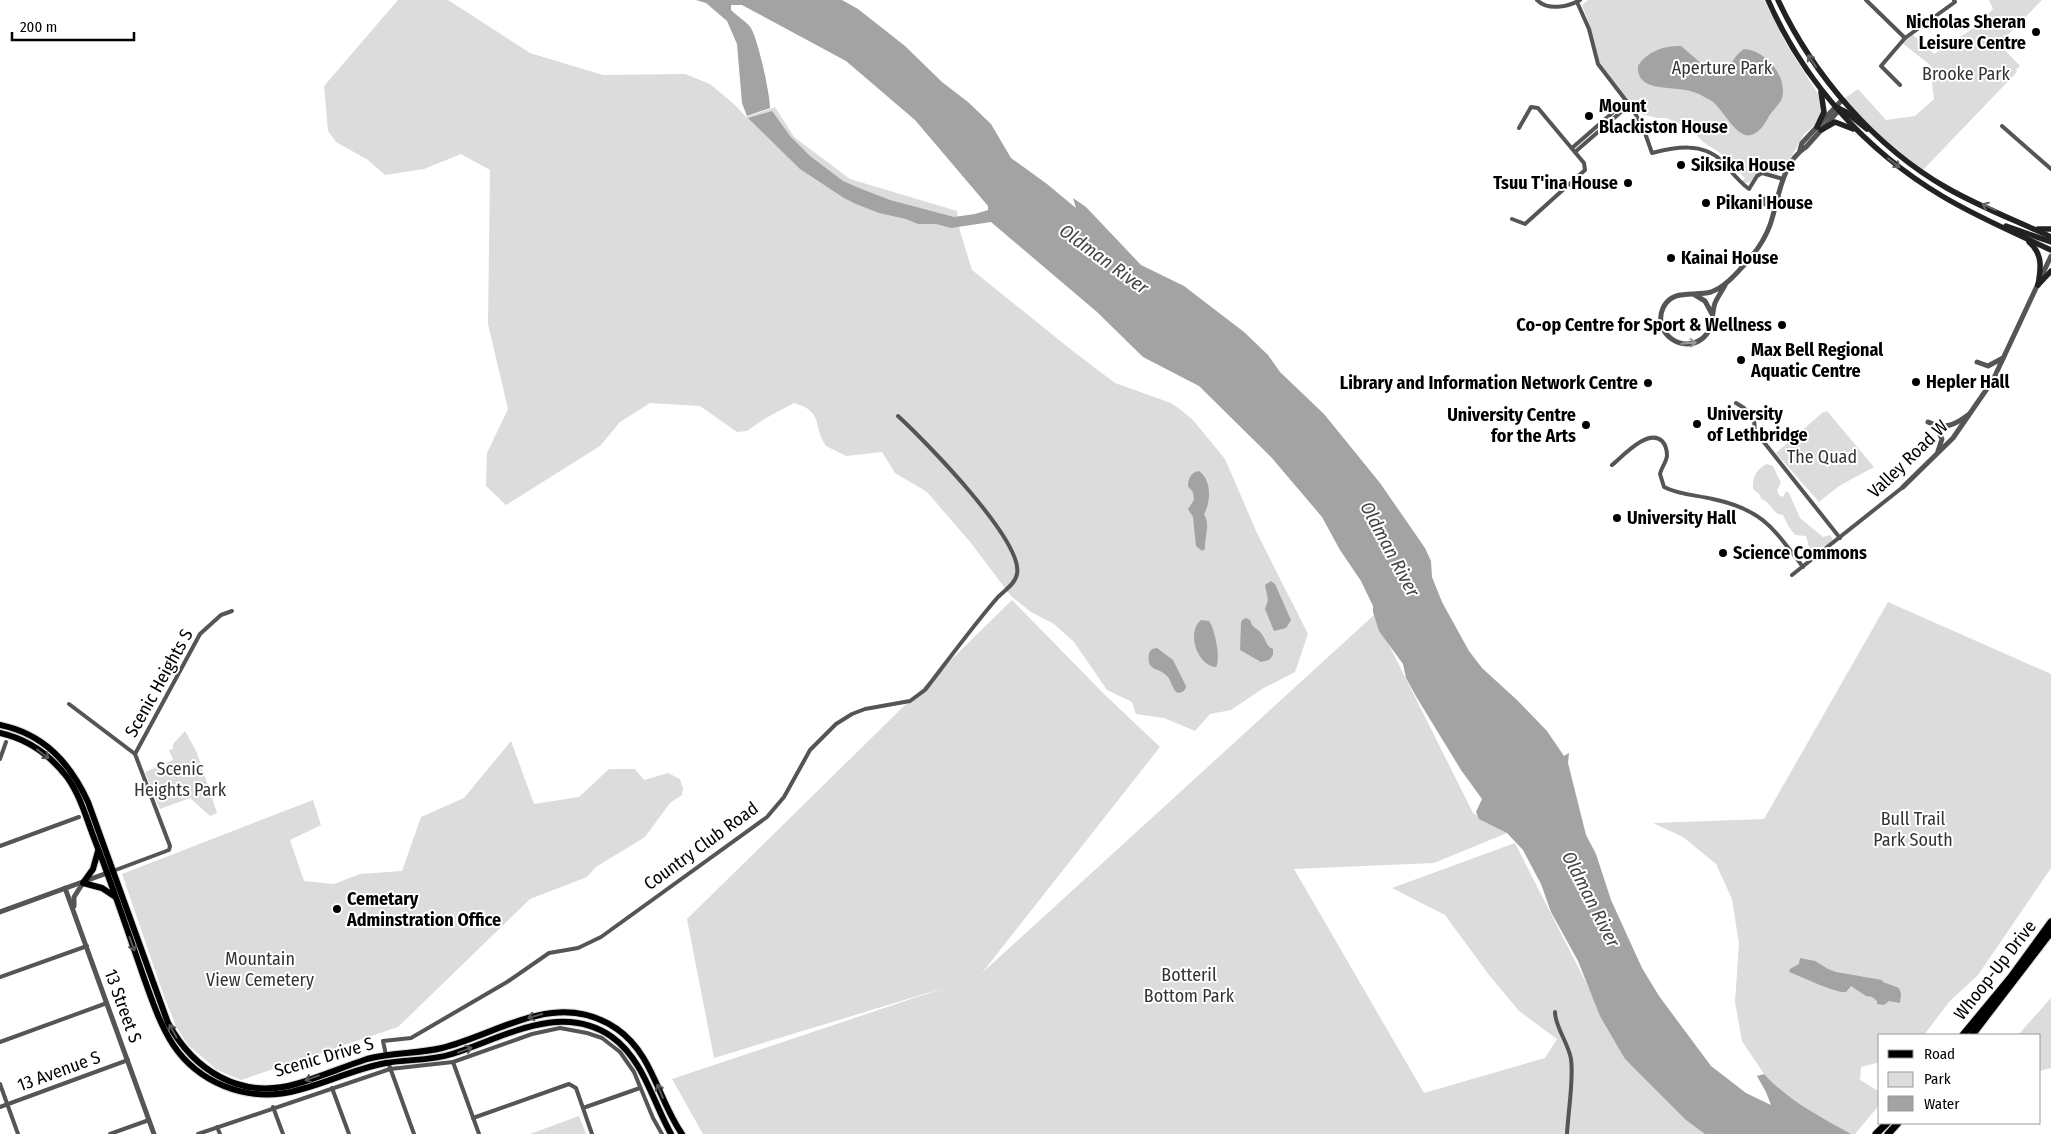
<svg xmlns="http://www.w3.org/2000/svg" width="2051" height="1134" viewBox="0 0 2051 1134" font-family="'Fira Sans Condensed',sans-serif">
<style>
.green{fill:#dcdcdc}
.water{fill:#a3a3a3}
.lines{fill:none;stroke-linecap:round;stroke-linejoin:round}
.primary-casing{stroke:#dbdbdb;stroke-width:8}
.motorway-casing{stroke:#dbdbdb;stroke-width:9}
.minor{stroke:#555;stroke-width:4}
.tertiary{stroke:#555;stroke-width:5}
.secondary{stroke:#222;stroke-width:5.5}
.primary{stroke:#000;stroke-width:6}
.motorway{stroke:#000;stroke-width:7}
.oneway{stroke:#646464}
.oneway2{stroke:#999}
.oneway3{stroke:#595959}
.poi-dot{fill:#000;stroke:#fff;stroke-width:2}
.labels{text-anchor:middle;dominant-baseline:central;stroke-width:4;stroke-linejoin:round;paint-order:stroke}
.poi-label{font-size:18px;font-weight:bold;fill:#000;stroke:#fff;text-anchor:start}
.park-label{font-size:18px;fill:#333;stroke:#fff}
.street-label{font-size:18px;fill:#000;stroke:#fff}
.water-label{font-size:19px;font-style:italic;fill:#444;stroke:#fff}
</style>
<rect width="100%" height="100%" fill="#fff"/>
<g class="green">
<path d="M398 0H448L530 53 603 75 685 74 710 84 735 105 746 117 775 107 794 137 850 179 957 211 960 231 972 270 1074 352 1115 383 1171 403 1181 410 1193 420 1225 459 1257 533 1308 634 1295 672 1262 689 1231 710 1210 714 1195 731 1164 718 1136 714 1132 702 1107 690 1074 642 1054 624 1031 612 1011 596 971 543 927 492 895 473 882 452 846 456 826 446C812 426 825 412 794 403L766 418 747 431 737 432 700 406 650 403 620 422 600 446 506 505 486 486 487 453 508 409 488 324 490 170 461 154 424 169 385 175 368 160 336 142 328 131 324 86Z"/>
<path d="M1588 0H1764L1787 45 1818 94 1822 111 1817 123 1804 134 1783 172 1776 174 1761 170 1750 182 1744 183 1742 181 1745 178 1720 153 1703 142 1689 127 1666 118H1657L1637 113 1602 69 1597 59 1591 30 1582 5Z"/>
<path d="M1989 0H2042L1999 44 2020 66 2016 70 2017 72 1922 171 1893 148 1842 100 1858 89 1886 120 1915 116 1934 99 1930 65 1901 42 1911 33 1934 54 1975 27 1993 9Z"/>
<path d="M1827 411 1874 467 1839 486 1819 502 1776 453 1822 413Z"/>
<path d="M1767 464 1773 466 1781 483 1777 490 1779 495 1783 497 1786 491 1789 493 1800 518 1823 537 1830 535 1833 540 1826 546 1812 549 1809 547 1806 536 1795 535 1789 527 1783 515C1772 515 1772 502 1761 499L1760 495 1753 489C1752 478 1757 468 1767 464Z"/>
<path d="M1012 600 1103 693 1160 747 982 973 1374 615 1473 813 1507 833 1434 863 1294 869 1424 1093 1545 1058 1557 1039 1519 1011 1489 975 1445 915 1392 888 1515 843 1625 1059 1706 1134H703L672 1079 947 987 714 1058 687 919Z"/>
<path d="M1888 602 2051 674V868L1978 975 1949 1002 1924 1035H1880V1065L1876 1063 1861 1067 1860 1080 1880 1092V1104L1855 1134H1851L1815 1114 1780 1091 1764 1074 1742 1041 1735 1002 1739 944 1732 899 1716 864 1683 837 1653 823 1764 819Z"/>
<path d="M185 731 197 753 217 813 210 816 190 798 160 809 145 772 173 760 169 750 173 749V744Z"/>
<path d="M511 741 534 804 579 797 609 769H635L644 780 668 773 680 779 683 788 682 795 670 803 645 837 596 867 587 877 530 899 398 1027 241 1080 217 1070 188 1045 177 1028 165 999 122 874 313 800 321 825 290 840 304 881 334 884 360 874 402 871 421 817 464 798Z"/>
<path d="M2051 998V1068L2040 1071V1035H2018Z"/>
<path d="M579 1116 586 1134H530Z"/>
</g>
<g class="water">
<path d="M696 0H842L858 9 905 46 942 82 968 102 991 124 1011 158 1047 184 1076 208 1073 198 1086 207 1141 265 1184 286 1244 332 1268 355 1280 372 1324 414 1380 483 1425 548 1431 561 1432 577 1442 602 1469 651 1482 668 1517 700 1547 731 1564 756 1569 753 1568 763 1586 835 1596 854 1611 900 1642 968 1659 996 1711 1066 1746 1093 1771 1105 1766 1092 1757 1076 1764 1074C1789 1101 1819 1116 1851 1134H1705L1686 1120 1625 1059 1600 1016 1578 961 1551 912 1541 884 1523 850 1507 833 1479 819 1476 812 1482 799 1461 770 1417 698 1406 678 1403 664 1379 631 1373 612V606L1361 581 1340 550 1322 517 1271 457 1199 386 1143 357 1097 312 991 222 951 228 936 224H918L906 219 879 213 856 204 844 198 800 169 748 118 772 111 790 136 810 156 843 181 859 188 890 200 954 217 975 214 988 210V206L915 120 846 61 742 5H731V10C737 16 747 22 751 28 758 40 770 93 770 108L747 116 742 103 737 44 727 21 706 3Z"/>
<path d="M1681 46 1710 71 1716 74C1733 68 1731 58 1744 49 1765 50 1788 76 1782 98 1780 104 1773 110 1769 116 1765 124 1760 132 1751 135 1737 139 1724 111 1713 102 1708 99 1702 95 1696 93 1679 84 1636 95 1638 66 1648 51 1663 46 1681 46Z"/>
<path d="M1199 471C1212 480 1211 502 1204 514 1211 526 1204 537 1205 549L1202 551 1196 546 1193 517 1188 509 1194 500 1193 492 1188 486C1188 479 1191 472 1199 471Z"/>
<path d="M1271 581 1275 584 1291 620 1286 628 1274 631 1265 609 1268 600 1265 585Z"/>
<path d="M1246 618 1250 620C1252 629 1259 628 1263 636 1267 642 1266 646 1273 649V655L1269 660 1261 662 1240 650 1241 623 1242 620Z"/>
<path d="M1201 620 1209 621C1215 629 1221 660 1216 667 1197 666 1186 632 1201 620Z"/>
<path d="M1157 648 1173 660 1186 686C1186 691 1180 694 1176 692 1172 687 1171 681 1168 677 1159 666 1146 673 1149 653L1152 649Z"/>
<path d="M1800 958 1815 961 1828 969 1836 972 1882 980 1883 982 1899 988 1901 994 1900 1003 1889 1001 1884 1005 1877 1004V1001L1872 997 1866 996 1851 986 1846 992C1837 994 1800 976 1789 972L1790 969 1799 964Z"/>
</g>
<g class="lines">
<g class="primary-casing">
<g id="primary">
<path d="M0 725C44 734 70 763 88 802L168 1023C194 1071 241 1100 296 1084 320 1077 343 1067 367 1059 392 1052 417 1054 442 1048 501 1033 558 988 617 1029 653 1054 658 1100 682 1134"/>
<path d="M0 733C27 739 50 755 67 777 80 795 86 817 94 838 112 884 128 932 144 978 161 1025 173 1065 224 1086 286 1111 327 1074 386 1063 408 1059 430 1061 452 1054 503 1038 561 1001 612 1037 643 1059 653 1102 671 1134"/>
<path d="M98 851 93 869 83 883 102 888 114 896"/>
</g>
</g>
<g class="motorway-casing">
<g id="motorway">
<path d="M1963 1035 2011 977 2051 922"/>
<path d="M1972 1035 2051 932"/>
<path d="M1876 1134 1887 1123"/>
<path d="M1888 1134 1898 1123"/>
</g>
</g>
<g class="minor">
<path d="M1537 0C1548 11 1568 7 1580 0"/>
<path d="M1866 0 1905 38"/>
<path d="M1577 2 1589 29 1598 64 1634 111 1645 133 1652 153C1676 147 1702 142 1722 161 1731 171 1738 181 1749 189L1757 176 1762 173 1783 179"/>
<path d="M1900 85 1881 66 1905 38 1955 2 1954 0"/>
<path d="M2002 126 2051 169"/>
<path d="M1572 148 1626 101"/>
<path d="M1575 152 1629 105"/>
<path d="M1512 219 1525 224 1585 170 1584 163 1538 108 1531 107 1519 128"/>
<path d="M1736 403 1744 408 1754 419 1755 431 1840 538"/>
<path d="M1612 465C1623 456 1648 428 1662 441 1666 445 1667 450 1667 456 1666 463 1661 468 1660 474L1664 487C1679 495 1697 495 1713 499 1763 510 1773 528 1803 567"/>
<path d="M1792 575 1903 487"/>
<path d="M69 704 135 754 170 846 169 850 113 871"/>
<path d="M135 754 200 634 221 615 232 611"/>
<path d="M0 759 6 742"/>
<path d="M0 846 79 817"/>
<path d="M0 977 87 946"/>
<path d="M1555 1012C1555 1027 1568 1042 1571 1059 1574 1078 1568 1113 1567 1134"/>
<path d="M0 1042 107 1003"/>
<path d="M386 1055 383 1041 411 1038 507 982 549 953 578 948 601 937 767 817 784 797 810 750 836 724 852 714 865 709 910 701 925 690C949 659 972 627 998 597 1005 590 1015 584 1017 574 1024 541 923 439 898 416"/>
<path d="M388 1062 414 1134"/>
<path d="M453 1062 479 1134"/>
<path d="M0 1084 18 1134"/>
<path d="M332 1088 349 1134"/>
<path d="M0 1107 128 1060"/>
<path d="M273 1107 283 1134"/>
<path d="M583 1108 640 1088"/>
<path d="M473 1118 569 1084 576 1088 592 1134"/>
<path d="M217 1127 220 1134"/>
<path d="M110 1134 149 1120"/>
<path d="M198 1134 390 1069 453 1062 532 1034 560 1028 587 1033 602 1038 620 1052 634 1072 653 1118 662 1134"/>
</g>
<g class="tertiary">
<path d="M1800 150 1802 143 1842 100"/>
<path d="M1758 201 1778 196"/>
<path d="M1758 201 1775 208"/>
<path d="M1726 283C1723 290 1718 296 1715 303 1711 315 1714 329 1703 338 1683 355 1652 333 1663 308 1672 288 1694 297 1711 292 1725 287 1736 274 1746 263 1756 252 1765 239 1770 225 1779 199 1781 163 1806 147L1840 109"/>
<path d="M1695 295 1705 301 1712 314"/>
<path d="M1977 362 1988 366 2003 358"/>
<path d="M1928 422C1944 430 1955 425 1968 415"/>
<path d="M1937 429 1942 439 1938 451"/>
<path d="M1903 487 1953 438 1993 380 2051 256"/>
<path d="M65 888 154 1134"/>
<path d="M74 906V897L83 883"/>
<path d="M0 912 110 872"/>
</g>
<g class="secondary">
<path d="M1768 0C1804 82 1865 150 1942 196 1977 217 2015 233 2051 250"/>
<path d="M1778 0C1813 75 1875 147 1947 188 1980 207 2017 221 2051 237"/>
<path d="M1836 107 1846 112 1867 129"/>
<path d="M1817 127 1824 112 1821 92"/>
<path d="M1821 130 1835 122 1853 129"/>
<path d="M2006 226 2051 242"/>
<path d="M2038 229H2051"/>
<path d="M2029 242C2043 254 2041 268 2038 285"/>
<path d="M2038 285 2051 271"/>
</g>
<use href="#primary" class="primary"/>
<use href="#motorway" class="motorway"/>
</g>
<defs><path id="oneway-shaft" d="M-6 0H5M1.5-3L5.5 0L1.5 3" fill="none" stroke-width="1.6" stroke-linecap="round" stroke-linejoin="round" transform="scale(1.25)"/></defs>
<g class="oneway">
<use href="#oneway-shaft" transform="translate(1812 61) rotate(-124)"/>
<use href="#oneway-shaft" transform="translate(1894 163) rotate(38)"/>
<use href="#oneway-shaft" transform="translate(1989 207) rotate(-156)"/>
</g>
<use class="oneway2" href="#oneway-shaft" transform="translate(1689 343) rotate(-6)"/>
<g class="oneway3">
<use href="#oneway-shaft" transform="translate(43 754) rotate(37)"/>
<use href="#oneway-shaft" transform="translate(132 944) rotate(70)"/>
<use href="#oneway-shaft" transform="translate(535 1016) rotate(164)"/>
<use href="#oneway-shaft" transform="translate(173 1031) rotate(-119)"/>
<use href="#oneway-shaft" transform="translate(465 1050) rotate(-20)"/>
<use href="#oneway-shaft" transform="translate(312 1078) rotate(160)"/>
<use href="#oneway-shaft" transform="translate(660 1091) rotate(-112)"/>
</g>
<g class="poi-dot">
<circle cx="2036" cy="32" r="5"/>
<circle cx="1589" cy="116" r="5"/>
<circle cx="1681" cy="165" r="5"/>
<circle cx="1628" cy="183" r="5"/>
<circle cx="1706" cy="203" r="5"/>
<circle cx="1671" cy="258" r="5"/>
<circle cx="1782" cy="325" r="5"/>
<circle cx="1741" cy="360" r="5"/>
<circle cx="1916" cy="382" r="5"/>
<circle cx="1648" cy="383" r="5"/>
<circle cx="1697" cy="424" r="5"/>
<circle cx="1586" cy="425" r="5"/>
<circle cx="1617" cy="518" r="5"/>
<circle cx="1723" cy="553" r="5"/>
<circle cx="337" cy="909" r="5"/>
</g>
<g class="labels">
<g class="poi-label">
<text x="2026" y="22" text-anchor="end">Nicholas Sheran<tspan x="2026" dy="21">Leisure Centre</tspan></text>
<text x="1599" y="106">Mount<tspan x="1599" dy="21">Blackiston House</tspan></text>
<text x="1691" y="165">Siksika House</text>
<text x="1618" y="183" text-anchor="end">Tsuu T'ina House</text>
<text x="1716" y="203">Pikani House</text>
<text x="1681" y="258">Kainai House</text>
<text x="1772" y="325" text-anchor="end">Co-op Centre for Sport &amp; Wellness</text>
<text x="1751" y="350">Max Bell Regional<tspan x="1751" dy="21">Aquatic Centre</tspan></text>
<text x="1926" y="382">Hepler Hall</text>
<text x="1638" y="383" text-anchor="end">Library and Information Network Centre</text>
<text x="1707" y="414">University<tspan x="1707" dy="21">of Lethbridge</tspan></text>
<text x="1576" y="415" text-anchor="end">University Centre<tspan x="1576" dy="21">for the Arts</tspan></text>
<text x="1627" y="518">University Hall</text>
<text x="1733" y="553">Science Commons</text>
<text x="347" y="899">Cemetary<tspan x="347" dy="21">Adminstration Office</tspan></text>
</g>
<g class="park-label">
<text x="1722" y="68">Aperture Park</text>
<text x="1966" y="74">Brooke Park</text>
<text x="1822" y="457">The Quad</text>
<text x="180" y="769">Scenic<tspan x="180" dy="21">Heights Park</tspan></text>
<text x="1913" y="819">Bull Trail<tspan x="1913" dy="21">Park South</tspan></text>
<text x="260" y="959">Mountain<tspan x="260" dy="21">View Cemetery</tspan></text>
<text x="1189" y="975">Botteril<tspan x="1189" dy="21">Bottom Park</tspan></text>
</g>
<g class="street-label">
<text transform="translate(1908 459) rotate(-44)">Valley Road W</text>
<text transform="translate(159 683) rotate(-61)">Scenic Heights S</text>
<text transform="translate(701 846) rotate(-36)">Country Club Road</text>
<text transform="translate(1995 970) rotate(-52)">Whoop-Up Drive</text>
<text transform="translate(123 1006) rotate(70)">13 Street S</text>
<text transform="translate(324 1057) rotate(-16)">Scenic Drive S</text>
<text transform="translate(59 1071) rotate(-20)">13 Avenue S</text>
</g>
<g class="water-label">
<text transform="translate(1104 259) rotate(36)">Oldman River</text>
<text transform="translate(1390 549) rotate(62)">Oldman River</text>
<text transform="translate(1591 899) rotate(63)">Oldman River</text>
</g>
</g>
<rect x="1878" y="1034" width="162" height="90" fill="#ffffff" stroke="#999999"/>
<rect x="1888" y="1050" width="25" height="8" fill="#000000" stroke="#999999"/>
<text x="1924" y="1059" font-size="15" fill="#000000">Road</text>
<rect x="1888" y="1072" width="25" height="15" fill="#dcdcdc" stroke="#999999"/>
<text x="1924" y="1084" font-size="15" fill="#000000">Park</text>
<rect x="1888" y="1096" width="25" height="15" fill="#a3a3a3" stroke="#999999"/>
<text x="1924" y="1109" font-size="15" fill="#000000">Water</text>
<path d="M12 32v8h122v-8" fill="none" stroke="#000000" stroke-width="2.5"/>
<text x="20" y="32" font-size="15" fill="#000000" stroke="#ffffff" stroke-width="4" paint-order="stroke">200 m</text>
</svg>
